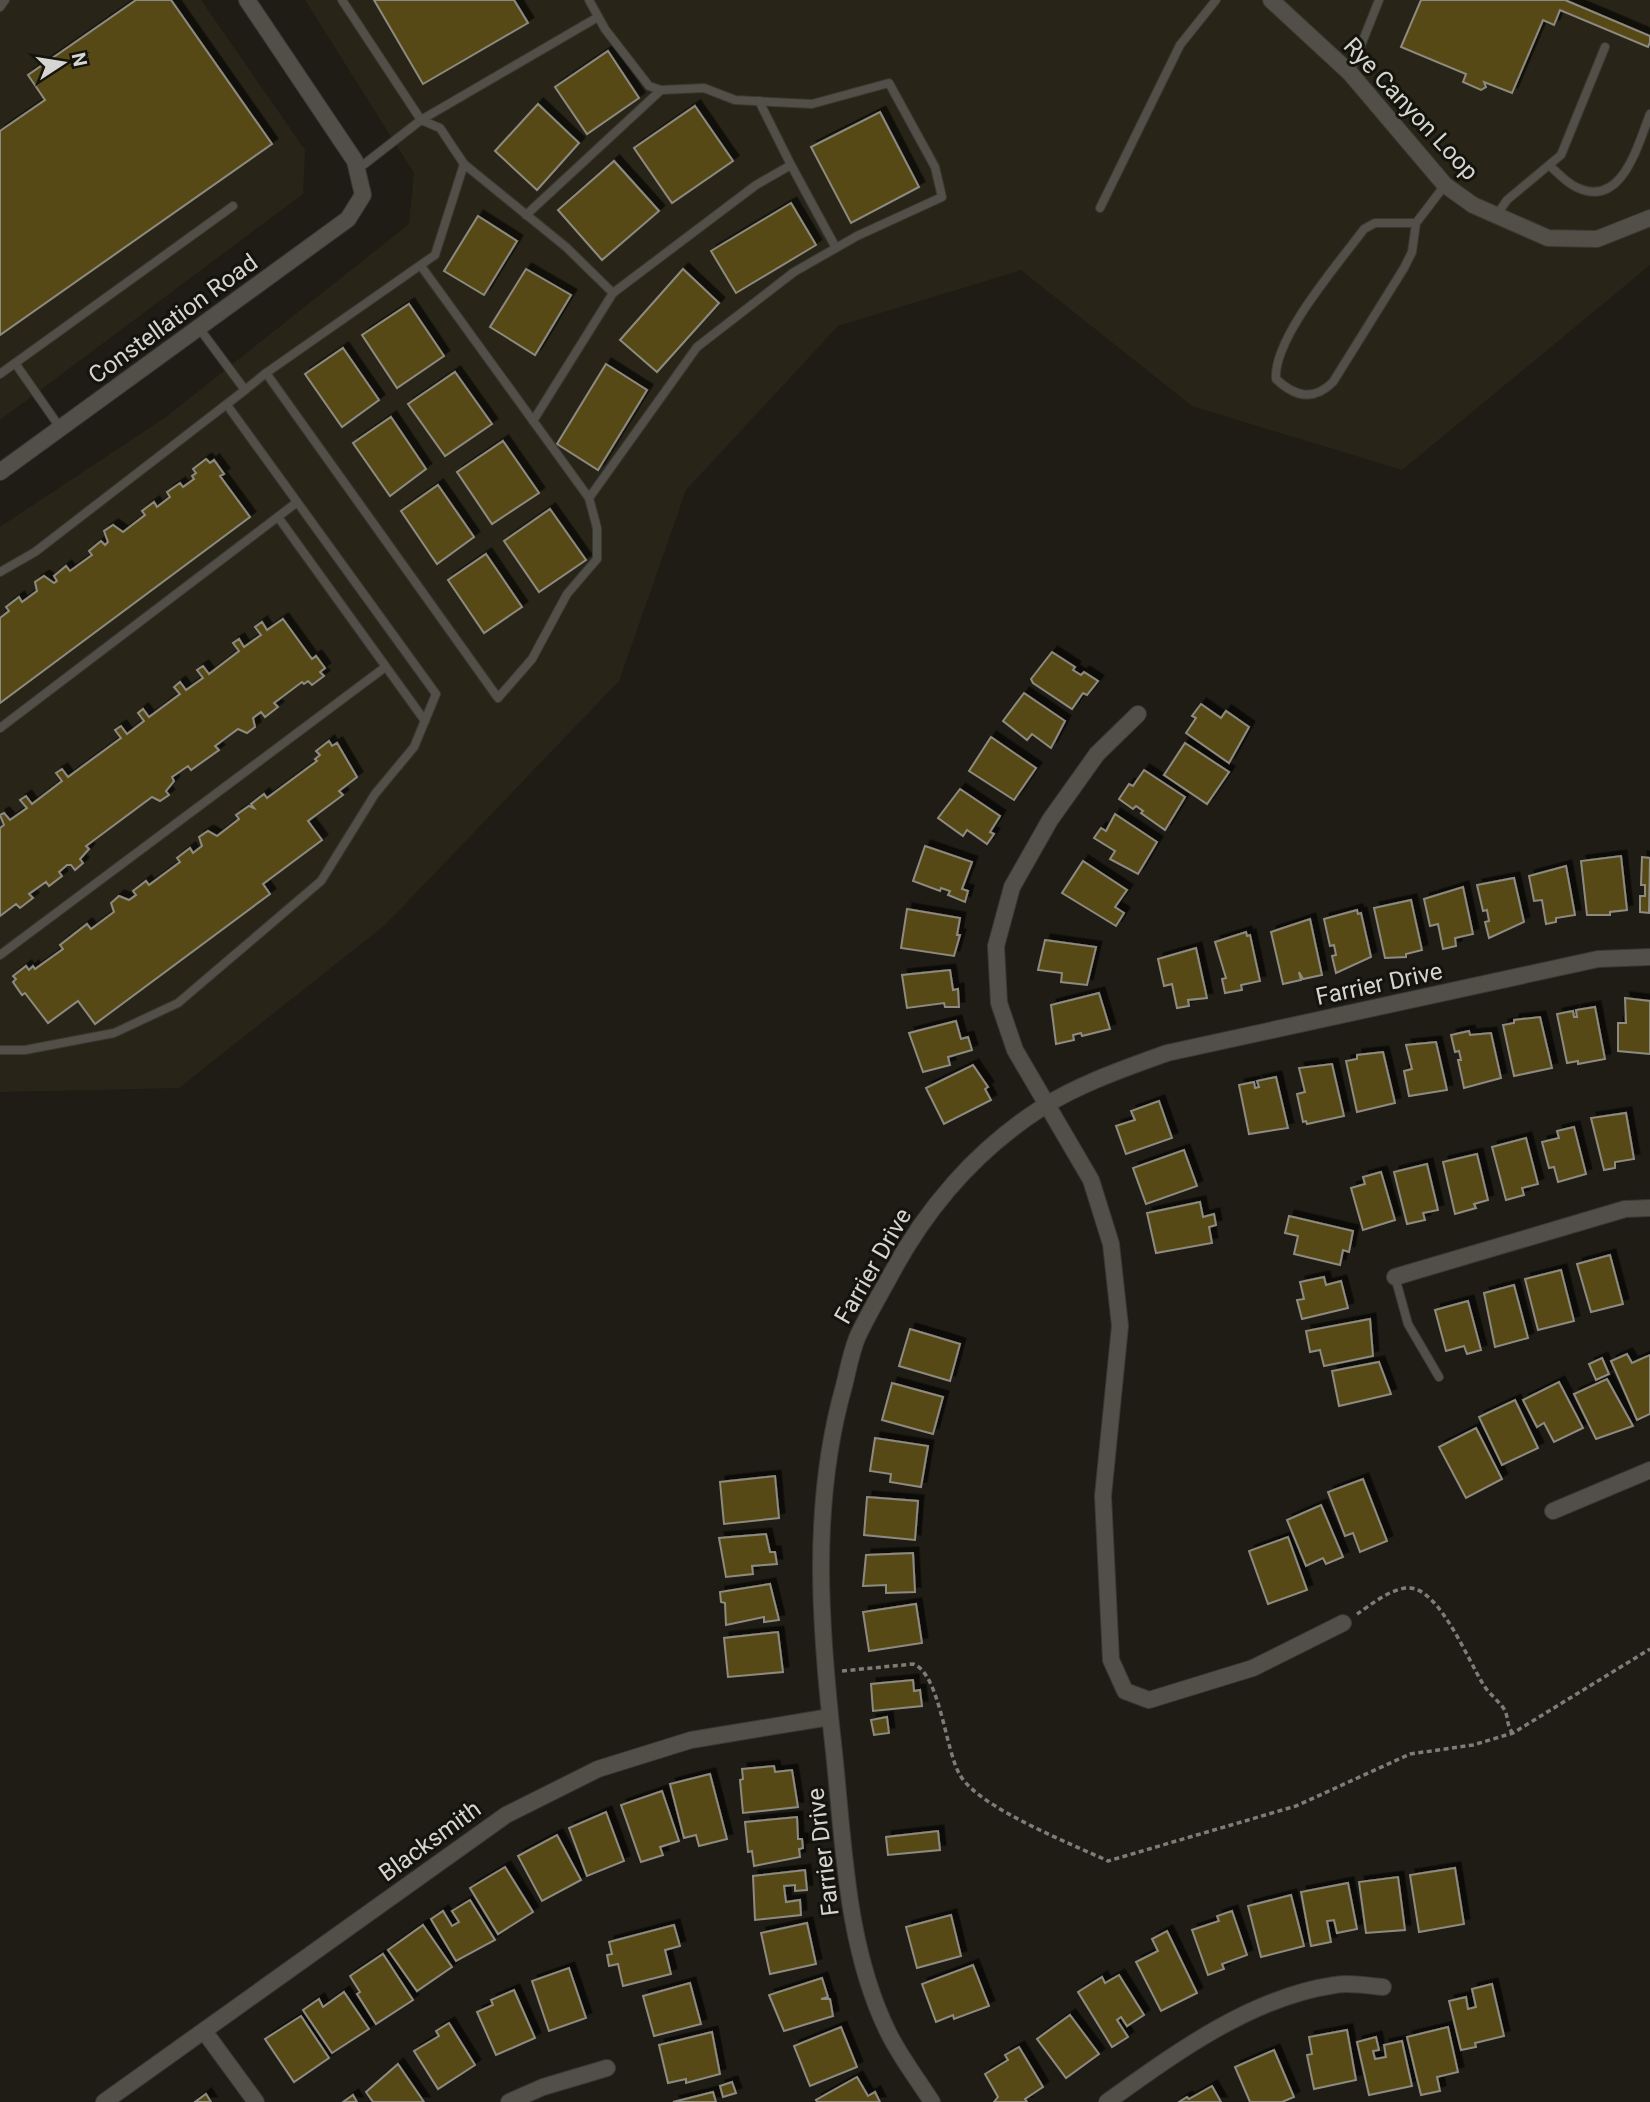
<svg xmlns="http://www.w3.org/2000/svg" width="1650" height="2102" viewBox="0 0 1650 2102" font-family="Roboto,sans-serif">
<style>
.built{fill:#282518}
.building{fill:#574a13;stroke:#8d8a82;stroke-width:2;filter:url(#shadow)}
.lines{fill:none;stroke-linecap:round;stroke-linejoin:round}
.lane-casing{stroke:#393834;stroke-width:10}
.street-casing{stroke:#393834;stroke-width:18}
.path{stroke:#7d7c76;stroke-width:3.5;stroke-dasharray:5 3.5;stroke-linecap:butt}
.lane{stroke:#514f47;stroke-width:8}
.street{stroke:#514f47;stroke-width:16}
.labels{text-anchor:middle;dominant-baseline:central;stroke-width:6;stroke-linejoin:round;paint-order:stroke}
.street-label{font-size:24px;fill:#d6d5d1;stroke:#14130c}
</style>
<defs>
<filter id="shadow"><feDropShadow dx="5.5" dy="-5.5" stdDeviation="0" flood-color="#0009"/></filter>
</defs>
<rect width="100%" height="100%" fill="#1e1c15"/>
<g class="built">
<path d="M0 0H201L305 150 303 194 0 420Z"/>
<path d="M305 0H1650V265L1402 470 1192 406 1021 270 838 326 686 490 619 681 385 925 179 1088 0 1092V527L166 417 409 224 414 173Z"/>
</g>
<g class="building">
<path d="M136 0H171L272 144 0 335V131L45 100 28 75Z"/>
<path d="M374 0H514L528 23 423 84Z"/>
<path d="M1421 0H1565L1650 36V42L1648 47 1560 10 1554 25 1543 20 1512 93 1484 82 1486 87 1481 90 1463 82 1466 74 1401 47Z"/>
<path d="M608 51 639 98 587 134 555 87Z"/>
<path d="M538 104 579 143 537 190 495 151Z"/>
<path d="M695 106 733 161 672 203 634 148Z"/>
<path d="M880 112 919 187 851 223 811 147Z"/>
<path d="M614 161 659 211 602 260 558 210Z"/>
<path d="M791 203 816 245 736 293 711 251Z"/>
<path d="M478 216 517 241 484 295 444 271Z"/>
<path d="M526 269 571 295 535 355 490 327Z"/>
<path d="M683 269 719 303 657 372 620 340Z"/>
<path d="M409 304 444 356 397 388 362 335Z"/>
<path d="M343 348 379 400 342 427 305 374Z"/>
<path d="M606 364 647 390 598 470 557 444Z"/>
<path d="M455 372 492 424 445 456 408 404Z"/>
<path d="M391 417 426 469 390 496 353 443Z"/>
<path d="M503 441 539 493 492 524 457 472Z"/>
<path d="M206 459 210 463 214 460 224 474 220 476 250 517 0 703V618L9 611 6 607 19 597 22 602 37 591 35 582 44 576 54 583 57 581 54 576 66 566 70 571 92 555 89 551 101 541 105 545 108 542 104 531 113 525 123 532 145 515 142 511 154 502 157 507 170 497 167 492 180 483 183 487 194 479 192 476 196 473 193 469Z"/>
<path d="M438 485 474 537 437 564 401 511Z"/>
<path d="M550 509 586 560 539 592 504 541Z"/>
<path d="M486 554 522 607 484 633 448 580Z"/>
<path d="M283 619 312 659 316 656 325 668 320 672 324 676 312 685 308 681 304 684 302 682 274 703 278 707 265 717 261 712 253 718 255 727 247 733 238 729 215 746 219 750 191 770 188 766 172 777 174 781 166 791 169 795 160 801 152 797 86 846 89 849 80 859 83 863 75 870 71 865H67L59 872 62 876 49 886 46 882 29 894 33 898 20 908 16 904 0 916V828L4 825 0 815 4 813 10 820 27 808 20 800 26 796 32 804 62 781 56 773 62 769 68 777 121 738 115 730 121 726 127 734 144 721 138 713 143 709 149 717 180 694 174 687 180 682 186 690 203 678 197 670 203 666 209 674 239 651 233 643 239 639 244 647 261 635 255 627 262 622 267 630Z"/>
<path d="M1052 652 1075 667 1073 670 1081 675 1084 672 1098 681 1087 695 1083 693 1072 709 1033 683 1031 679Z"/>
<path d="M1024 693 1065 721 1051 748 1032 734 1027 740 1003 721Z"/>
<path d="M1201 704 1221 718 1226 711 1249 727 1229 763 1186 733 1196 718 1192 716Z"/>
<path d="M991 737 1036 768 1014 800 969 771Z"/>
<path d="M329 741 332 746 337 743 357 777 339 791 343 795 308 821 322 840 263 884 270 894 95 1024 78 1001 48 1023 25 993 22 995 13 982 16 979 13 976 26 966 29 970 33 966 35 969 63 949 60 945 87 924 91 929 114 912 111 903 119 896 129 900 136 895 133 891 146 881 149 885 180 862 177 858 190 848 193 853 202 846 199 837 208 831 217 836 239 819 236 815 249 806 254 808 251 804 264 794 267 798 317 761 315 759 320 755 316 751Z"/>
<path d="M1185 743 1229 772 1207 804 1164 775Z"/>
<path d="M1144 770 1185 797 1165 830 1141 813 1143 811 1136 806 1133 809 1119 799 1129 784 1133 786Z"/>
<path d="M960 789 1000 816 990 832 994 834 987 844 967 830 963 836 938 818Z"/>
<path d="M1115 814 1157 842 1138 874 1110 859 1115 851 1094 838 1101 828 1106 831Z"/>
<path d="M925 846 972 862 962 889 968 891 965 902 948 895 950 891 941 888 940 891 913 881Z"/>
<path d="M1621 856 1627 910 1610 912V915H1587L1581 861Z"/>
<path d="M1642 857 1650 858 1649 913 1640 912V896H1645V885H1641Z"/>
<path d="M1083 861 1127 890 1115 907 1124 913 1116 926 1062 893Z"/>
<path d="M1566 866 1575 915 1556 918V922L1546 924 1542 900 1534 901 1529 876Z"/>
<path d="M1514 878 1524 922 1489 938 1485 922 1489 921 1487 910 1483 911 1477 885Z"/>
<path d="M1463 887 1473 934 1455 938 1456 946 1443 949 1438 924 1430 926 1424 899Z"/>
<path d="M1411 900 1422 950 1406 954V957L1385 958 1374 908Z"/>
<path d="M907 909 960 918 957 935H960L954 956 901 948Z"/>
<path d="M1357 910 1358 914 1361 913 1371 957 1336 973 1332 956 1336 955 1334 945 1330 946 1324 919Z"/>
<path d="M1310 919 1322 975 1303 979 1299 972 1301 980 1283 984 1271 932Z"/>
<path d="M1246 932 1247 936 1250 935 1260 981 1241 985 1242 990 1225 993 1222 979 1226 978 1215 942Z"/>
<path d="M1045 940 1096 947 1087 985 1061 982 1062 973 1038 970Z"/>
<path d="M1196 948 1207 998 1188 1000 1189 1006 1177 1008 1172 984 1164 986 1158 959Z"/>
<path d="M950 970 953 990 958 989 959 1007H945L944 1003 907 1008 902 975Z"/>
<path d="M1099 993 1110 1029 1082 1036 1081 1033 1073 1035 1074 1040 1056 1044 1051 1005Z"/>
<path d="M1625 998 1650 1001V1054L1618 1051V1023H1626Z"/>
<path d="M1595 1007 1605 1059 1578 1064V1061L1567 1063 1557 1014 1573 1011 1574 1017H1577L1576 1010Z"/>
<path d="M1540 1017 1552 1068 1514 1076 1503 1025 1514 1023V1020Z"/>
<path d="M956 1021 961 1039 968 1037 972 1050 948 1057 950 1065 923 1072 909 1033Z"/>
<path d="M1469 1031 1470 1035 1491 1033 1501 1078 1464 1088 1458 1060H1461L1459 1051 1455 1052 1451 1035Z"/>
<path d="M1436 1042 1447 1090 1409 1096 1404 1071 1412 1069 1406 1045Z"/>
<path d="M1383 1052 1395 1103 1357 1112 1346 1061 1357 1059V1055Z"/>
<path d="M1332 1064 1344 1116 1307 1124 1306 1121 1303 1122 1297 1094 1305 1092 1299 1068Z"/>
<path d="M973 1065 988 1087 985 1089 991 1100 944 1124 926 1088Z"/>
<path d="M1276 1077 1288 1128 1249 1134 1239 1085 1254 1082 1255 1088 1259 1087 1257 1081Z"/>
<path d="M1159 1101 1172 1138 1126 1154 1116 1126 1135 1120 1131 1111Z"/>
<path d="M1626 1113 1634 1159 1615 1162V1168L1604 1170 1591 1118Z"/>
<path d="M1574 1127 1586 1174 1558 1182 1554 1167 1549 1168 1542 1142 1559 1138 1557 1131Z"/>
<path d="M1526 1138 1538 1184 1522 1188 1524 1195 1506 1200 1492 1147Z"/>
<path d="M1184 1150 1197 1186 1146 1204 1133 1168Z"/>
<path d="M1477 1154 1488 1200 1474 1204 1476 1208 1455 1214 1443 1162Z"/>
<path d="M1427 1164 1438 1210 1423 1213 1425 1220 1407 1224 1394 1172Z"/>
<path d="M1381 1172 1395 1220 1363 1230 1351 1188 1365 1184 1363 1177Z"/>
<path d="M1200 1202 1203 1217 1214 1214 1216 1225 1209 1227 1212 1243 1156 1253 1147 1213Z"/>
<path d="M1289 1216 1353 1231 1349 1252 1343 1250 1340 1265 1294 1254 1298 1236 1285 1233Z"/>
<path d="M1610 1255 1623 1304 1591 1312 1577 1264Z"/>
<path d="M1561 1270 1574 1321 1538 1330 1525 1279Z"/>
<path d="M1324 1277 1326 1285 1341 1281 1348 1308 1302 1319 1297 1300 1304 1299 1300 1282Z"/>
<path d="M1514 1285 1528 1338 1495 1347 1484 1293Z"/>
<path d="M1468 1301 1481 1350 1467 1354 1464 1346 1446 1351 1435 1310Z"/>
<path d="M1370 1319 1373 1356 1324 1366 1320 1350 1310 1352 1306 1331Z"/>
<path d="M910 1329 960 1344 950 1381 899 1366Z"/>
<path d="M1627 1354 1632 1363 1650 1355V1414L1637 1420 1611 1361Z"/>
<path d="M1602 1358 1609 1374 1596 1380 1589 1364Z"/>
<path d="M1379 1362 1391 1394 1339 1406 1332 1371Z"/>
<path d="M1607 1379 1633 1426 1596 1439 1574 1394Z"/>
<path d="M1559 1382 1583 1428 1554 1442 1544 1423 1537 1427 1523 1400Z"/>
<path d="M892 1383 943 1397 933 1434 882 1420Z"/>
<path d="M1515 1400 1538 1448 1502 1465 1479 1417Z"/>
<path d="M1476 1428 1502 1479 1466 1498 1439 1447Z"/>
<path d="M875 1438 928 1446 921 1487 890 1482 891 1474 870 1471Z"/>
<path d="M775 1476 779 1518 724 1524 720 1482Z"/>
<path d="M1363 1479 1387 1541 1360 1552 1353 1533 1345 1536 1328 1492Z"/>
<path d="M867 1497 918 1501 915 1540 864 1535Z"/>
<path d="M1321 1505 1343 1557 1326 1564 1323 1558 1306 1566 1287 1520Z"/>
<path d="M766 1534 770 1552H775L777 1564 752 1566 753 1574 726 1577 719 1538Z"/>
<path d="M1288 1537 1307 1590 1268 1604 1249 1551Z"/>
<path d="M913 1553 915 1592 886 1593V1585L863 1586 866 1555Z"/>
<path d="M770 1584 779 1620 764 1622V1617L726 1625 725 1603 721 1602 720 1592Z"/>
<path d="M916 1604 922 1643 869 1651 863 1612Z"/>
<path d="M778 1632 783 1672 728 1677 724 1638Z"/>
<path d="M913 1680 914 1691 920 1690 922 1706 873 1711 871 1684Z"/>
<path d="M887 1717 889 1733 874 1735 871 1720Z"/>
<path d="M774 1766 775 1772 792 1770 798 1807 743 1813 740 1780 743 1779 742 1769Z"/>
<path d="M710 1774 727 1839 699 1846 696 1835 684 1838 670 1784Z"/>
<path d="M662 1791 679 1841 660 1847 663 1855 641 1862 621 1805Z"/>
<path d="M606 1812 624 1861 587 1876 569 1828Z"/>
<path d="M797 1817 798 1839H802L803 1848 799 1849 800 1857 754 1866 752 1851 748 1852 745 1822Z"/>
<path d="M938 1831 940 1850 888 1855 886 1837Z"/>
<path d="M557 1835 581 1880 542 1901 518 1856Z"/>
<path d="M505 1867 533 1912 498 1934 470 1888Z"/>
<path d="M1455 1868 1464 1924 1419 1932 1410 1875Z"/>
<path d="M805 1870 807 1890 795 1891V1885L784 1886 786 1902 800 1900 801 1915 755 1920 753 1876Z"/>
<path d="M1398 1877 1405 1930 1366 1933 1359 1882Z"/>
<path d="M1348 1883 1357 1929 1337 1933 1334 1920 1327 1921 1331 1942 1311 1946 1301 1892Z"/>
<path d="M1291 1895 1304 1946 1261 1957 1248 1906Z"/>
<path d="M470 1900 495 1940 456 1961 431 1919 443 1911 452 1926 459 1922 452 1911Z"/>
<path d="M1232 1911 1247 1955 1222 1964 1224 1969 1208 1975 1192 1930 1219 1921 1217 1916Z"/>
<path d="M951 1915 961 1956 917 1968 906 1927Z"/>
<path d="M807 1923 816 1964 770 1974 761 1933Z"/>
<path d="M423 1925 452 1967 417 1991 388 1950Z"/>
<path d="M674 1925 680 1946 665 1950 671 1974 623 1986 618 1964 609 1966 607 1955 612 1954 609 1942Z"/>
<path d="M1167 1931 1197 1993 1161 2011 1136 1962 1158 1951 1152 1939Z"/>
<path d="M383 1954 413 2000 376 2024 357 1994 360 1992 350 1976Z"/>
<path d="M973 1965 989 2006 954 2019 953 2015 936 2022 922 1984Z"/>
<path d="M569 1968 586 2018 549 2031 532 1981Z"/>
<path d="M1119 1975 1144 2015 1127 2026 1121 2017 1117 2020 1128 2037 1112 2047 1078 1992 1102 1977 1105 1983Z"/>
<path d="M822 1978 828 1997 821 1999H830L833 2016 784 2031 769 1995Z"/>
<path d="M690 1983 701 2024 654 2036 643 1996Z"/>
<path d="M1492 1984 1504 2036 1475 2043 1476 2047 1461 2050 1449 2001 1466 1997 1468 2009 1476 2007 1472 1989Z"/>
<path d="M514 1990 535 2038 496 2055 477 2012 493 2005 491 2000Z"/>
<path d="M344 1992 369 2029 332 2053 303 2010 319 1999 323 2007Z"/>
<path d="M1070 2015 1099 2054 1066 2078 1037 2039Z"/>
<path d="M301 2016 329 2058 294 2082 265 2039Z"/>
<path d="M449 2023 475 2065 438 2089 414 2051 439 2036 436 2031Z"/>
<path d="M841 2027 857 2067 810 2086 794 2046Z"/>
<path d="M1448 2027 1458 2072 1437 2077 1440 2091 1421 2095 1407 2037Z"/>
<path d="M1347 2030 1356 2080 1314 2089 1307 2055 1312 2054 1309 2037Z"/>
<path d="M712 2032 720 2074 686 2083V2079L668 2083 659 2045Z"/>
<path d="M1376 2037 1379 2050 1373 2051 1375 2059 1386 2057 1384 2045 1402 2041 1412 2086 1369 2095 1357 2042Z"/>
<path d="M1019 2047 1043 2087 1025 2099 1027 2102H994L998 2097 985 2074 1008 2060 1005 2055Z"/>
<path d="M1274 2050 1294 2097 1282 2102H1250L1235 2067Z"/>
<path d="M398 2064 424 2102H373L366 2092Z"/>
<path d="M857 2077 868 2096 875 2092 880 2102H817L816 2100Z"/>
<path d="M732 2082 736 2093 723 2097 720 2086Z"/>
<path d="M1212 2086 1221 2102H1179L1187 2097 1189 2099Z"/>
<path d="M713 2092 716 2102H673Z"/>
<path d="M206 2094 211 2102H195Z"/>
<path d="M353 2095 357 2102H343Z"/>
</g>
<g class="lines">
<g class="lane-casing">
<g id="lane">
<path d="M342 0 421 120 358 169"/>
<path d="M0 7 5 0"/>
<path d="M1350 73 1379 0"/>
<path d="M759 101 791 165"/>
<path d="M421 120 598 17"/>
<path d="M464 164 566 247 613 293 533 421"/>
<path d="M1550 166C1558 173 1567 183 1576 187 1622 210 1638 144 1650 114"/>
<path d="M1100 208 1180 45 1216 0"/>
<path d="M526 215 661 90"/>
<path d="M1496 216 1507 200 1561 155 1605 47"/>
<path d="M1416 223H1375L1364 229C1339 263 1273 338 1276 379 1295 397 1314 401 1333 382L1404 268 1412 252 1416 223 1445 185"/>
<path d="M421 266 589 498"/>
<path d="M613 293 756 185 791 165 836 248"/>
<path d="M199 328 245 390 266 373 498 698 532 659 567 594 597 559V528L589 498 697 347 794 272 857 236 942 197 935 167 889 83 812 104 735 100 704 88 661 90 649 86 605 29 589 0"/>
<path d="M15 363 61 429"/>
<path d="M266 373 435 255 464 164 440 128 421 120"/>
<path d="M0 374 233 206"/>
<path d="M278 517 425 721"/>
<path d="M0 572 35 552 245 390"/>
<path d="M0 728 296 503"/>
<path d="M0 955 384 668"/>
<path d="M0 1050H25L114 1033 178 1003 321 881 375 794 414 747 436 694 227 405"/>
<path d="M1395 1277 1408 1324 1439 1377"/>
</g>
</g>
<g class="street-casing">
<g id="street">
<path d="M1271 0 1350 73 1445 185 1473 205 1548 238 1597 239 1650 218"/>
<path d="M0 472 348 219 363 195 355 161 247 0"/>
<path d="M1138 714 1097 754 1050 820 1012 887 996 946 999 1003 1015 1050 1091 1180 1111 1244 1120 1326 1103 1496 1111 1660 1125 1691 1149 1700 1253 1668 1343 1623"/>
<path d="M1395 1277 1625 1209 1650 1208"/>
<path d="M1553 1511 1650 1470"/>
<path d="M204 2031 256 2102"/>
<path d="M104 2102 506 1815 598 1769 691 1740 830 1717"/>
<path d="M509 2102 543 2087 607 2068"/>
<path d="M932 2102C918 2080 901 2058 889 2034 846 1948 844 1846 834 1752 820 1629 810 1506 844 1386 848 1370 851 1353 857 1338 866 1318 878 1298 889 1278 925 1209 977 1149 1043 1107 1081 1083 1126 1068 1167 1053L1598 959 1650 957"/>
<path d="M1107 2102C1174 2054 1251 1997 1335 1985 1350 1982 1368 1986 1383 1987"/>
</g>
</g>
<g class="path">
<path d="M1357 1614C1371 1605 1392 1587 1410 1588 1440 1590 1468 1660 1483 1684 1488 1693 1498 1700 1504 1709 1509 1717 1506 1726 1513 1733"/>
<path d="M842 1671 913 1664C940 1673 945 1750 960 1775 979 1808 1072 1844 1108 1861L1296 1806 1410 1754 1473 1745 1513 1733 1650 1649"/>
</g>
<use href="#lane" class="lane"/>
<use href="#street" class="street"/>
</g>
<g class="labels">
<g class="street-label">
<text transform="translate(1411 109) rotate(47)">Rye Canyon Loop</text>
<text transform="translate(173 319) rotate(-36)">Constellation Road</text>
<text transform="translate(1379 984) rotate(-12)">Farrier Drive</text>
<text transform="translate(873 1266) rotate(-60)">Farrier Drive</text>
<text transform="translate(430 1841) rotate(-36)">Blacksmith</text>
<text transform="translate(823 1852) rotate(-97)">Farrier Drive</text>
</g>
</g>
<g transform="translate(63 63) rotate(78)" stroke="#14130c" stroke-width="5" paint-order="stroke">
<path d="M0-5L12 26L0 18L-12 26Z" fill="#d6d5d1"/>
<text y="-10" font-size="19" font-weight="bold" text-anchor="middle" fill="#d6d5d1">N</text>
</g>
</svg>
